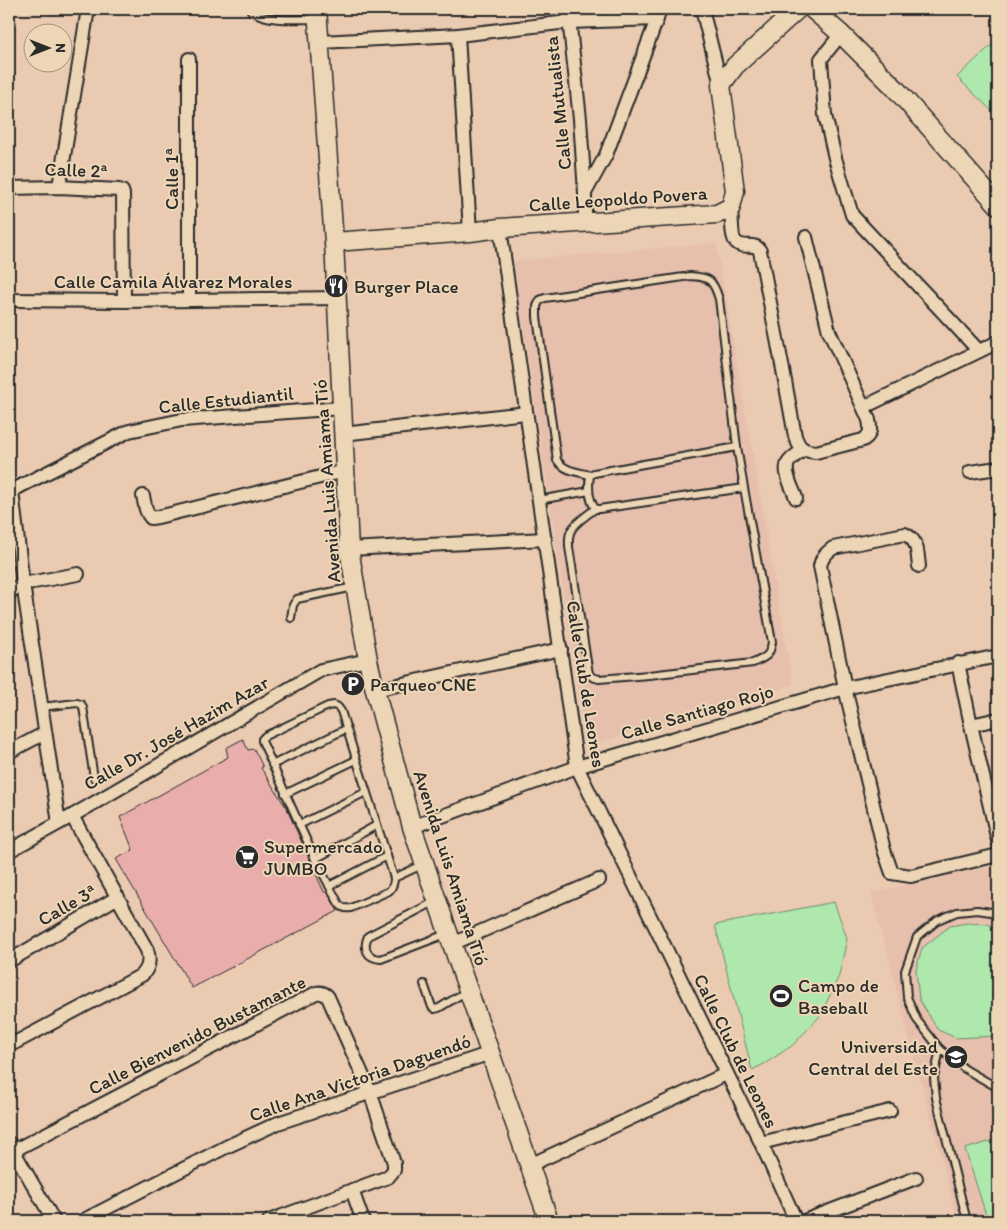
<svg xmlns="http://www.w3.org/2000/svg" width="1007" height="1230" viewBox="0 0 1007 1230" font-family="Itim,sans-serif">
<style>
.built{fill:#e6bfad}
.green{fill:#aee8ad;stroke:#6c8a6c}
.building{fill:#e9aeac;stroke:#2b2b2b}
.lines{fill:none;stroke-linecap:round;stroke-linejoin:round}
.lane-casing{stroke:#2b2b2b;stroke-width:10}
.street-casing{stroke:#2b2b2b;stroke-width:16}
.secondary-casing{stroke:#2b2b2b;stroke-width:21}
.lane{stroke:#ecd6b5;stroke-width:6}
.street{stroke:#ecd6b5;stroke-width:12}
.secondary{stroke:#ecd6b5;stroke-width:18}
.labels{text-anchor:middle;dominant-baseline:central;stroke-width:4;stroke-linejoin:round;paint-order:stroke}
.street-label{font-size:19px;fill:#2b2b2b;stroke:#ecd6b5}
.poi-label{font-size:19px;fill:#2b2b2b;stroke:#ecd6b5;text-anchor:start}
</style>
<rect width="100%" height="100%" fill="#ebcab2"/>
<filter id="ink" filterUnits="userSpaceOnUse"><feTurbulence type="fractalNoise" baseFrequency=".02" numOctaves="2"/><feDisplacementMap in="SourceGraphic" scale="10" xChannelSelector="R" yChannelSelector="G"/><feConvolveMatrix kernelMatrix="1 2 1 2 8 2 1 2 1" color-interpolation-filters="sRGB"/></filter>
<g filter="url(#ink)">
<g class="built">
<path d="M716 243 793 685 586 746 514 261Z"/>
<path d="M998 865V1221H958L871 893Z"/>
</g>
<g class="green">
<path d="M998 39V117L957 77Z"/>
<path d="M834 902 847 938 839 976 820 1016 793 1045 766 1063 752 1070 715 925Z"/>
<path d="M967 923 988 924 998 929 997 1036 956 1038 938 1030 919 999 916 969 922 948 950 926Z"/>
<path d="M998 1139V1221H988L965 1149Z"/>
</g>
<path class="building" d="M243 739 248 750 254 749 263 767 261 768 286 807 324 892H327L338 911 192 988 116 859 133 850 120 817 228 757 226 748Z"/>
<g class="lines">
<g class="lane-casing">
<g id="lane">
<path d="M251 9V11C269 22 296 19 316 19"/>
<path d="M737 447 594 473 590 475C588 486 589 499 595 509H599L744 488"/>
<path d="M590 475C578 472 564 471 557 460L537 317V306L540 300 545 298 690 276C710 277 713 280 719 299L737 447 744 488 772 642C770 656 766 657 753 663L649 675 599 679 592 677 589 674 569 547C569 542 568 536 571 531 574 524 588 514 595 509"/>
<path d="M539 500 589 491"/>
<path d="M291 618 293 605 297 599 354 587"/>
<path d="M334 705 338 707 341 711 394 878C394 884 393 887 389 891L351 908C345 909 342 908 339 904L315 859 262 741V739L265 736 328 706Z"/>
<path d="M41 707 77 703 81 704 83 707 94 778"/>
<path d="M272 765 346 729"/>
<path d="M285 794 356 760"/>
<path d="M299 825 366 792"/>
<path d="M315 859 377 825"/>
<path d="M394 878 422 865"/>
<path d="M329 886 387 856"/>
<path d="M436 901 368 936C363 948 366 958 381 959L446 934"/>
<path d="M998 913 977 910 957 912 938 920 917 937 905 971 907 997 917 1020 940 1049 965 1069 998 1088"/>
<path d="M424 984 432 1007 435 1009 439 1008 467 991"/>
<path d="M940 1049 934 1078 936 1098 967 1221"/>
</g>
</g>
<g class="street-casing">
<g id="street">
<path d="M568 9 580 119 585 193V223"/>
<path d="M702 9 721 85"/>
<path d="M841 34 821 59 825 115 835 158 852 215 979 351"/>
<path d="M458 35 470 232"/>
<path d="M320 42 458 35 568 22 657 19"/>
<path d="M189 59V300"/>
<path d="M59 187 88 9"/>
<path d="M9 188 59 187 119 190 122 191 123 194 124 301"/>
<path d="M585 193 606 155 657 19 660 9"/>
<path d="M731 207C732 214 731 238 736 242 743 250 755 241 760 251L783 370 795 436C799 448 803 451 816 452L863 440C871 435 871 429 869 420L829 331 806 237"/>
<path d="M500 228 577 767 761 1143 796 1221"/>
<path d="M9 300 124 301 337 298"/>
<path d="M864 407 998 342"/>
<path d="M343 434 526 413"/>
<path d="M970 472 998 468"/>
<path d="M12 491 23 584 59 823"/>
<path d="M9 492 129 431 182 420 342 408"/>
<path d="M143 496C145 504 145 512 151 518L158 517 345 471"/>
<path d="M796 498C793 488 783 473 788 463 791 458 799 453 803 450"/>
<path d="M349 549 545 539"/>
<path d="M919 566C917 553 919 541 905 534L833 548C826 553 822 557 820 566L845 688 884 850 892 873 911 876 998 855"/>
<path d="M9 592 23 584 78 574"/>
<path d="M958 663 971 725 998 841"/>
<path d="M375 690 561 649"/>
<path d="M971 725 998 719"/>
<path d="M9 752 45 733"/>
<path d="M412 827 577 767 845 688 998 656"/>
<path d="M9 851 72 816 321 670 368 660"/>
<path d="M452 944 599 880"/>
<path d="M9 961 118 897"/>
<path d="M9 1046 142 975C149 968 150 959 147 950L72 816"/>
<path d="M9 1143 54 1221"/>
<path d="M761 1143 890 1111"/>
<path d="M9 1153 316 993C321 992 325 993 328 997L370 1092 394 1163V1170L388 1177 269 1221"/>
<path d="M530 1165 726 1074"/>
<path d="M352 1190 363 1221"/>
<path d="M82 1221 226 1147 278 1123 491 1053"/>
<path d="M804 1221 916 1178"/>
</g>
</g>
<g class="secondary-casing">
<g id="secondary">
<path d="M317 9 334 242 349 549 368 660 375 690 412 827 452 944 549 1221"/>
<path d="M812 9 841 34 894 87 998 205"/>
<path d="M334 242 470 232 500 228 717 214 731 207 735 191 721 85 735 66 798 9"/>
</g>
</g>
<use href="#lane" class="lane"/>
<use href="#street" class="street"/>
<use href="#secondary" class="secondary"/>
</g>
</g>
<defs>
<g id="restaurant-disc" transform="scale(1.25)"><circle r="9.5" fill="#2b2b2b" stroke="#ecd6b5"/><path d="M-5-6h1v4h1v-4h1v4h1v-4h1v5L-1.5 .5V6h-2V.5L-5-1ZM5-6V6H3V1.5H1.5Q1.5-4 5-6Z" fill="#fff"/></g>
<g id="parking-disc" transform="scale(1.25)"><circle r="9.5" fill="#2b2b2b" stroke="#ecd6b5"/><path d="M-3.5-5.5H1a3.5 3.5 0 0 1 0 7H-1V5.5H-3.5ZM-1-3.4V-.6H.8a1.4 1.4 0 0 0 0-2.8Z" fill="#fff"/></g>
<g id="supermarket-disc" transform="scale(1.25)"><circle r="9.5" fill="#2b2b2b" stroke="#ecd6b5"/><path d="M-6-5.5h2.5l.6 2H6L4.5 2H-2.5L-4.4-4H-6ZM-1.5 3.2a1.3 1.3 0 1 0 .1 0ZM3 3.2a1.3 1.3 0 1 0 .1 0Z" fill="#fff"/></g>
<g id="stadium-disc" transform="scale(1.25)"><circle r="9.5" fill="#2b2b2b" stroke="#ecd6b5"/><path d="M0-5a6.5 5 0 1 0 0 10a6.5 5 0 1 0 0-10ZM-3.5-1.8h7v3.6h-7Z" fill="#fff"/></g>
<g id="university-disc" transform="scale(1.25)"><circle r="9.5" fill="#2b2b2b" stroke="#ecd6b5"/><path d="M0-5L7-2L0 1L-7-2ZM-4 1L0 2.5L4 1V4Q0 6-4 4Z" fill="#fff"/></g>
</defs>
<g fill-rule="evenodd">
<use href="#restaurant-disc" x="336" y="286"/>
<use href="#parking-disc" x="353" y="684"/>
<use href="#supermarket-disc" x="247" y="857"/>
<use href="#stadium-disc" x="781" y="996"/>
<use href="#university-disc" x="956" y="1057"/>
</g>
<g class="labels">
<g class="street-label">
<text transform="translate(558 103) rotate(-96)">Calle Mutualista</text>
<text transform="translate(76 170) rotate(2)">Calle 2ª</text>
<text transform="translate(171 179) rotate(-90)">Calle 1ª</text>
<text transform="translate(618 199) rotate(-4)">Calle Leopoldo Povera</text>
<text x="173" y="281">Calle Camila Álvarez Morales</text>
<text transform="translate(226 400) rotate(-6)">Calle Estudiantil</text>
<text transform="translate(327 481) rotate(-94)">Avenida Luis Amiama Tió</text>
<text transform="translate(586 684) rotate(81)">Calle Club de Leones</text>
<text transform="translate(697 712) rotate(-16)">Calle Santiago Rojo</text>
<text transform="translate(176 733) rotate(-30)">Calle Dr. José Hazim Azar</text>
<text transform="translate(451 868) rotate(72)">Avenida Luis Amiama Tió</text>
<text transform="translate(67 905) rotate(-30)">Calle 3ª</text>
<text transform="translate(197 1035) rotate(-27)">Calle Bienvenido Bustamante</text>
<text transform="translate(736 1051) rotate(64)">Calle Club de Leones</text>
<text transform="translate(360 1078) rotate(-19)">Calle Ana Victoria Daguendó</text>
</g>
<g class="poi-label">
<text x="354" y="286">Burger Place</text>
<text x="370" y="684">Parqueo CNE</text>
<text x="264" y="846">Supermercado<tspan x="264" dy="22">JUMBO</tspan></text>
<text x="798" y="985">Campo de<tspan x="798" dy="22">Baseball</tspan></text>
<text x="938" y="1046" text-anchor="end">Universidad<tspan x="938" dy="22">Central del Este</tspan></text>
</g>
</g>
<rect width="1007" height="1230" fill="none" stroke="#ecd6b5" stroke-width="30"/>
<rect x="15" y="15" width="977" height="1200" fill="none" stroke="#2b2b2b" stroke-width="2" filter="url(#ink)"/>
<g transform="translate(48 48) rotate(90)"><circle r="24" fill="#ecd6b5" stroke="#9f927e"/>
<path d="M0-4L9 19L0 12L-9 19Z" fill="#2b2b2b"/>
<text y="-8" font-size="14" font-weight="bold" text-anchor="middle" fill="#2b2b2b">N</text>
</g>
</svg>
